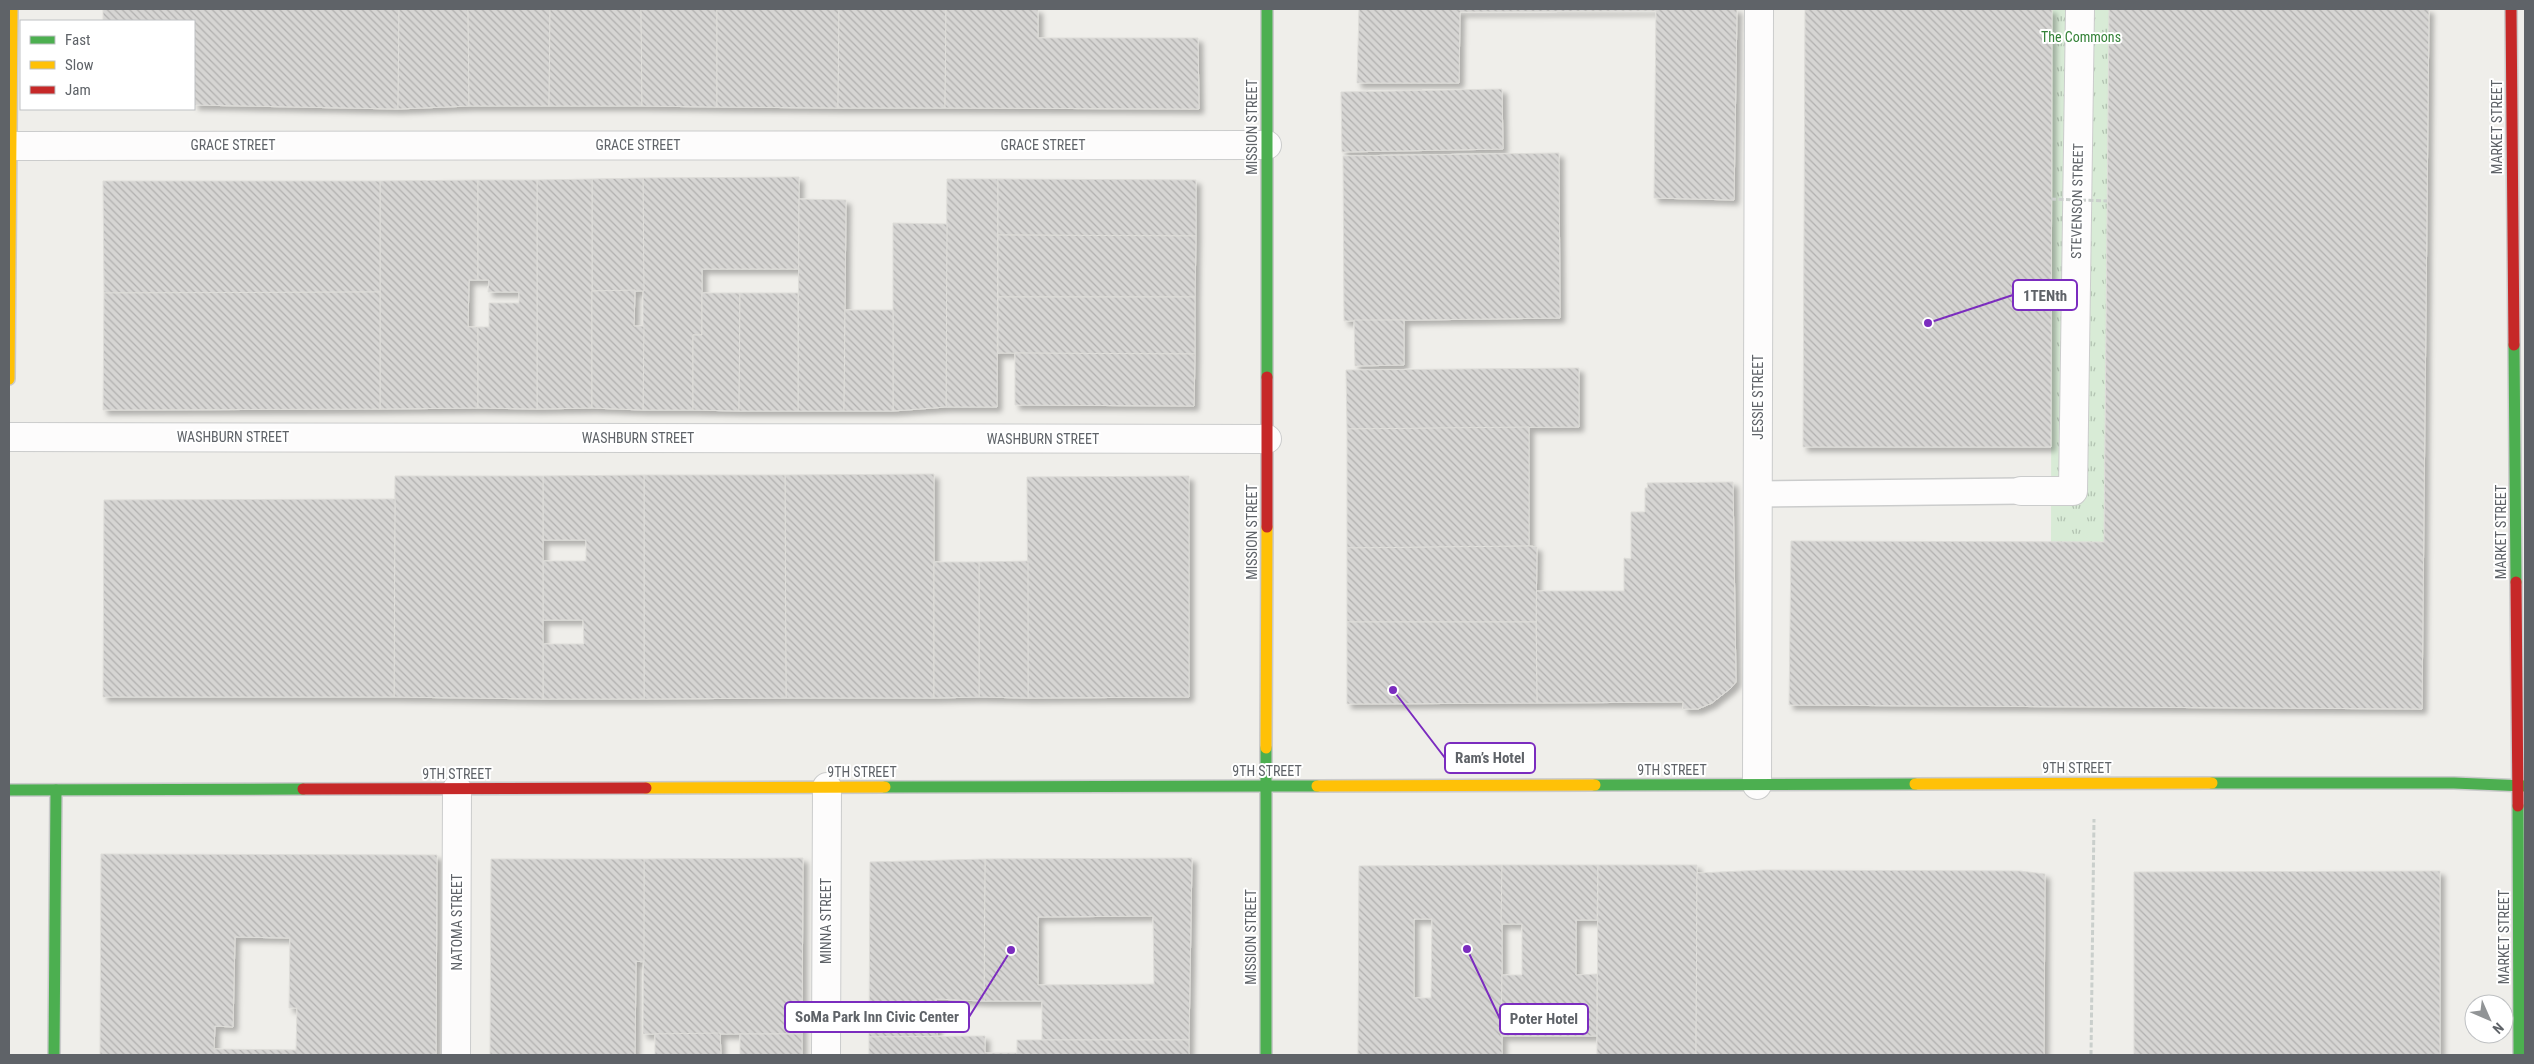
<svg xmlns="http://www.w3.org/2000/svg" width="2534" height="1064" viewBox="0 0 2534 1064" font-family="'Roboto Condensed',sans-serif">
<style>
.grass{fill:url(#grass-tufts)}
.building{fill:url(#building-back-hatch);stroke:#deddd9;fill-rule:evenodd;filter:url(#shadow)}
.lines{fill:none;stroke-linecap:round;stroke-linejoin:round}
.lane-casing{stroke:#cbcccc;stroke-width:28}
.street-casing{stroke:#cbcccc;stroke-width:30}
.fast-casing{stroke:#cacacb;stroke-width:14}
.slow-casing{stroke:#cacacb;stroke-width:14}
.jam-casing{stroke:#cacacb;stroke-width:14}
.path{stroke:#cacfcc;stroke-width:3;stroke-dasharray:5 2.5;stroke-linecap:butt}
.lane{stroke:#fdfcfc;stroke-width:25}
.street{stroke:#fdfcfc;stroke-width:28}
.fast{stroke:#4caf50;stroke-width:11}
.slow{stroke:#ffc107;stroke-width:11}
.jam{stroke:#c62828;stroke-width:11}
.path-bridge{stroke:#cacfcc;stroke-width:3;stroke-dasharray:5 2.5;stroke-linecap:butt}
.labels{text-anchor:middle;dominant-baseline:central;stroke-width:4;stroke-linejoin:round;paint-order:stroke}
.park-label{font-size:14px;fill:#348238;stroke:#fff}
.street-label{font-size:14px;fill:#5f6368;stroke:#fff}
.leader{fill:none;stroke:#7b2cbf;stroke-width:2}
.callout-dot{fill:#7b2cbf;stroke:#fff;stroke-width:2}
.callout{fill:#fff;stroke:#7b2cbf;stroke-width:2}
.callout-label{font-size:15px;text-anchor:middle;font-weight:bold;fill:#5f6368}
</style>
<defs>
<pattern id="grass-tufts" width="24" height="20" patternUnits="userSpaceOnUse" patternTransform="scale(1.25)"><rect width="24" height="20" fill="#d8ebd6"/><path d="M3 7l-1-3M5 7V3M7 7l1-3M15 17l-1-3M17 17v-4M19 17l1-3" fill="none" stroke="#b2c2b1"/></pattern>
<pattern id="building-back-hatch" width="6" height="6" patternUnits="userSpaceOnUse" patternTransform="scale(1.25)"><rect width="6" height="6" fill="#d6d5d3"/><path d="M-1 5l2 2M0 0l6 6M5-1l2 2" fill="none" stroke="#b1b0af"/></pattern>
<filter id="shadow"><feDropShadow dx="4.5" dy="4.5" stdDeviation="2.5" flood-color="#0004"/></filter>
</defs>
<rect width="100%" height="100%" fill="#efeeea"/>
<path class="grass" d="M2052 9H2109L2104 542 2051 543Z"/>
<g class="building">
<path d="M103 9H399L398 109 194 105V21H103Z"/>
<path d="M399 9H468L469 106 398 109Z"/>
<path d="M468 9H550L549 106H469Z"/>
<path d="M550 9H641L642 106H549Z"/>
<path d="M641 9H717V107L642 106Z"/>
<path d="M717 9H839L838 108 717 107Z"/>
<path d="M839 9H946L945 108H838Z"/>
<path d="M946 9H1038V38H1198L1199 109 945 108Z"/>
<path d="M1359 9H1737L1734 200 1654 198 1656 11 1460 12 1459 83H1357Z"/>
<path d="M1805 9H2052L2051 447H1803Z"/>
<path d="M2109 9H2429L2422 709 1789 705 1791 541 2104 542Z"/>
<path d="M1502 89 1503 149 1342 152 1341 92Z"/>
<path d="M1559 153 1560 318 1344 321 1343 156Z"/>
<path d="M799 177V269H702V335H693V410H643V178Z"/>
<path d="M643 178 644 291H592V179Z"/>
<path d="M592 179V408L537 409V180Z"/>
<path d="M947 179H998L997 407H946Z"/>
<path d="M998 179 1196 180V236L998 235Z"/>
<path d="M478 180V280H469L468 327H478V408L380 409V181Z"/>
<path d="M478 180H537V409L478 408V327H489V303H519V292H488L489 280H478Z"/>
<path d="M103 181H380V292L104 293Z"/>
<path d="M799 199 846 200 844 411H798Z"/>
<path d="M893 223 947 224 946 407 893 411Z"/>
<path d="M998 235 1196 236 1195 297H998Z"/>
<path d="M635 290 634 326H644L643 410 592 408V291Z"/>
<path d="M380 292V409L103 410 104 293Z"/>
<path d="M702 293H740L739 411 693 410V335H702Z"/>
<path d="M740 293H798V411H739Z"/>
<path d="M998 297H1195V354L998 353Z"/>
<path d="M845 310H893V411H844Z"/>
<path d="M1354 320H1404V365L1355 366Z"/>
<path d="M1015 353 1195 354 1194 406 1015 405Z"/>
<path d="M1579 368V427L1347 429 1346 370Z"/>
<path d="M1529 427V546L1347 548V429Z"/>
<path d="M934 474V698H786L785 475Z"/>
<path d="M644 475H785L786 698 644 699Z"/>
<path d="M644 475V699H543V644H584L583 620H543V561H586V540H543V476Z"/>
<path d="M395 476H543V699L394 697Z"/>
<path d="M1189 476V697L1028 698 1027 477Z"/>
<path d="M1733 482 1736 682 1731 688 1712 703 1698 709H1683V702L1537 703 1536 591H1624V558L1631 559V512H1645V488H1648L1647 483Z"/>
<path d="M395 499 394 697H103L104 500Z"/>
<path d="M1529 546 1537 547 1536 622H1347V548Z"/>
<path d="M1028 561V698L979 697V562Z"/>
<path d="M934 562H979V697L934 698Z"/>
<path d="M1347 622H1536L1537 703 1347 704Z"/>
<path d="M101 854 437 855 436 1055H100ZM235 937 290 938 289 1008H297L296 1050 214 1049 215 1026 233 1027Z"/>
<path d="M803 858 802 1034H643L644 859Z"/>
<path d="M1192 858 1189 1040H1042V1001H984L985 859ZM1153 916 1154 984 1038 985V917Z"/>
<path d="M491 859H644V962L636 961 635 1055H490Z"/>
<path d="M985 859 984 1001 936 999 937 1037H869L870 862Z"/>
<path d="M1502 865V1055H1358L1359 866ZM1414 919H1432L1431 998H1414Z"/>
<path d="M1502 865H1598L1597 920H1576V975L1597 974V1036H1501L1502 975H1522V924H1501Z"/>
<path d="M1598 865H1697L1696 1055H1597Z"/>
<path d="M1765 870 2020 871 2045 874 2044 1055H1696L1697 873Z"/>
<path d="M2440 871V1055H2134V872Z"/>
<path d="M720 1033 721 1055H655V1034Z"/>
<rect x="740" y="1034" width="62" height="21"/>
<path d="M985 1036V1053H1017V1055H869V1037Z"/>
<rect x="1017" y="1040" width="172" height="15"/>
</g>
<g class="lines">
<g class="lane-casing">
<path id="lane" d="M1758 494 2021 491"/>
</g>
<g class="street-casing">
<g id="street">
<path d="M10 146 1267 145"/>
<path d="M9 437 1267 439"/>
<path d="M2021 491H2073L2080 9"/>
<path d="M1757 785 1759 9"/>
<path d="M456 1055 457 789"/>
<path d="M826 1055 827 787"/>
</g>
</g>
<g class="fast-casing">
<g id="fast">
<path d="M2514 345 2516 582"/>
<path d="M1267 377V9"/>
<path d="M2212 783H2454L2525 786"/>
<path d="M1595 785 1915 784"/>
<path d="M885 787 1317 786"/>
<path d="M9 790 303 789"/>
<path d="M2518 806 2519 1055"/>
<path d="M54 1055 56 790"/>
<path d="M1266 1055V748"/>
</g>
</g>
<g class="slow-casing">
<g id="slow">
<path d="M9 379 12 9"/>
<path d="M1266 748 1267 527"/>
<path d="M1915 784 2212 783"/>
<path d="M1317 786 1595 785"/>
<path d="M646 788 885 787"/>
</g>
</g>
<g class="jam-casing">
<g id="jam">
<path d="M2511 9 2514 345"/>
<path d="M1267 527V377"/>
<path d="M2516 582 2518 806"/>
<path d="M303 789 646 788"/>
</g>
</g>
<path class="path" d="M2091 1055 2094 819"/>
<use href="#lane" class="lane"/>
<use href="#street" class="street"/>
<use href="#fast" class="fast"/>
<use href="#slow" class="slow"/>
<use href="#jam" class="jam"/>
<path class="path-bridge" d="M2051 199 2107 201"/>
</g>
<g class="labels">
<g class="park-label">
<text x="2081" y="37">The Commons</text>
</g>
<g class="street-label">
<text transform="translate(1252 127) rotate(-90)">MISSION STREET</text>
<text transform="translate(2497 127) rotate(-90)">MARKET STREET</text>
<text x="233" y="145">GRACE STREET</text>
<text x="638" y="145">GRACE STREET</text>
<text x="1043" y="145">GRACE STREET</text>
<text transform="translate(2077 201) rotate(-89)">STEVENSON STREET</text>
<text transform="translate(1758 397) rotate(-90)">JESSIE STREET</text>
<text x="233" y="437">WASHBURN STREET</text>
<text x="638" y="438">WASHBURN STREET</text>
<text x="1043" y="439">WASHBURN STREET</text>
<text transform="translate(1252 532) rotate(-90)">MISSION STREET</text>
<text transform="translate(2501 532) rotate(-90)">MARKET STREET</text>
<text x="2077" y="768">9TH STREET</text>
<text x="1672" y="770">9TH STREET</text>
<text x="1267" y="771">9TH STREET</text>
<text x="862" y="772">9TH STREET</text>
<text x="457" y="774">9TH STREET</text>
<text transform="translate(826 921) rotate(-90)">MINNA STREET</text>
<text transform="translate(457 922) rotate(-90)">NATOMA STREET</text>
<text transform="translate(1251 937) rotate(-90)">MISSION STREET</text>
<text transform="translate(2504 937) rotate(-90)">MARKET STREET</text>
</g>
</g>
<path class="leader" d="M1928 323L2013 295M1393 690L1445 758M1011 950L969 1017M1467 949L1500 1019"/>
<g class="callout-dot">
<circle cx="1928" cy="323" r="5"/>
<circle cx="1393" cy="690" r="5"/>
<circle cx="1011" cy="950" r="5"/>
<circle cx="1467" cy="949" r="5"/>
</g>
<g class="callout">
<rect x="2013" y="280" width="64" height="30" rx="5"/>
<rect x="1445" y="743" width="90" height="30" rx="5"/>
<rect x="785" y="1002" width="184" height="30" rx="5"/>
<rect x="1500" y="1004" width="88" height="30" rx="5"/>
</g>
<g class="callout-label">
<text x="2045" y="301">1TENth</text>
<text x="1490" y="763">Ram’s Hotel</text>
<text x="877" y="1022">SoMa Park Inn Civic Center</text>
<text x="1544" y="1024">Poter Hotel</text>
</g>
<rect width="2534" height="1064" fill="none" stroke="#5f6368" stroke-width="20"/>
<rect x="20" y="20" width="175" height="90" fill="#ffffff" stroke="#bfc1c3"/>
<rect x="30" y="36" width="25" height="8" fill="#4caf50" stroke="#bfc1c3"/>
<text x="65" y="45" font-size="15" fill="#5f6368">Fast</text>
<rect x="30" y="61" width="25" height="8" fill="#ffc107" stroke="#bfc1c3"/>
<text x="65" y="70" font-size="15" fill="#5f6368">Slow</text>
<rect x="30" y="86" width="25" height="8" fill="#c62828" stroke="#bfc1c3"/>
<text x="65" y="95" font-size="15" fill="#5f6368">Jam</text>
<g transform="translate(2489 1019) rotate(135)"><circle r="24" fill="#ffffff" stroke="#bfc1c3"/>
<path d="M0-4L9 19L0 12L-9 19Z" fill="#919496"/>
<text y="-8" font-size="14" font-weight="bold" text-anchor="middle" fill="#5f6368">N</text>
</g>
</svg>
